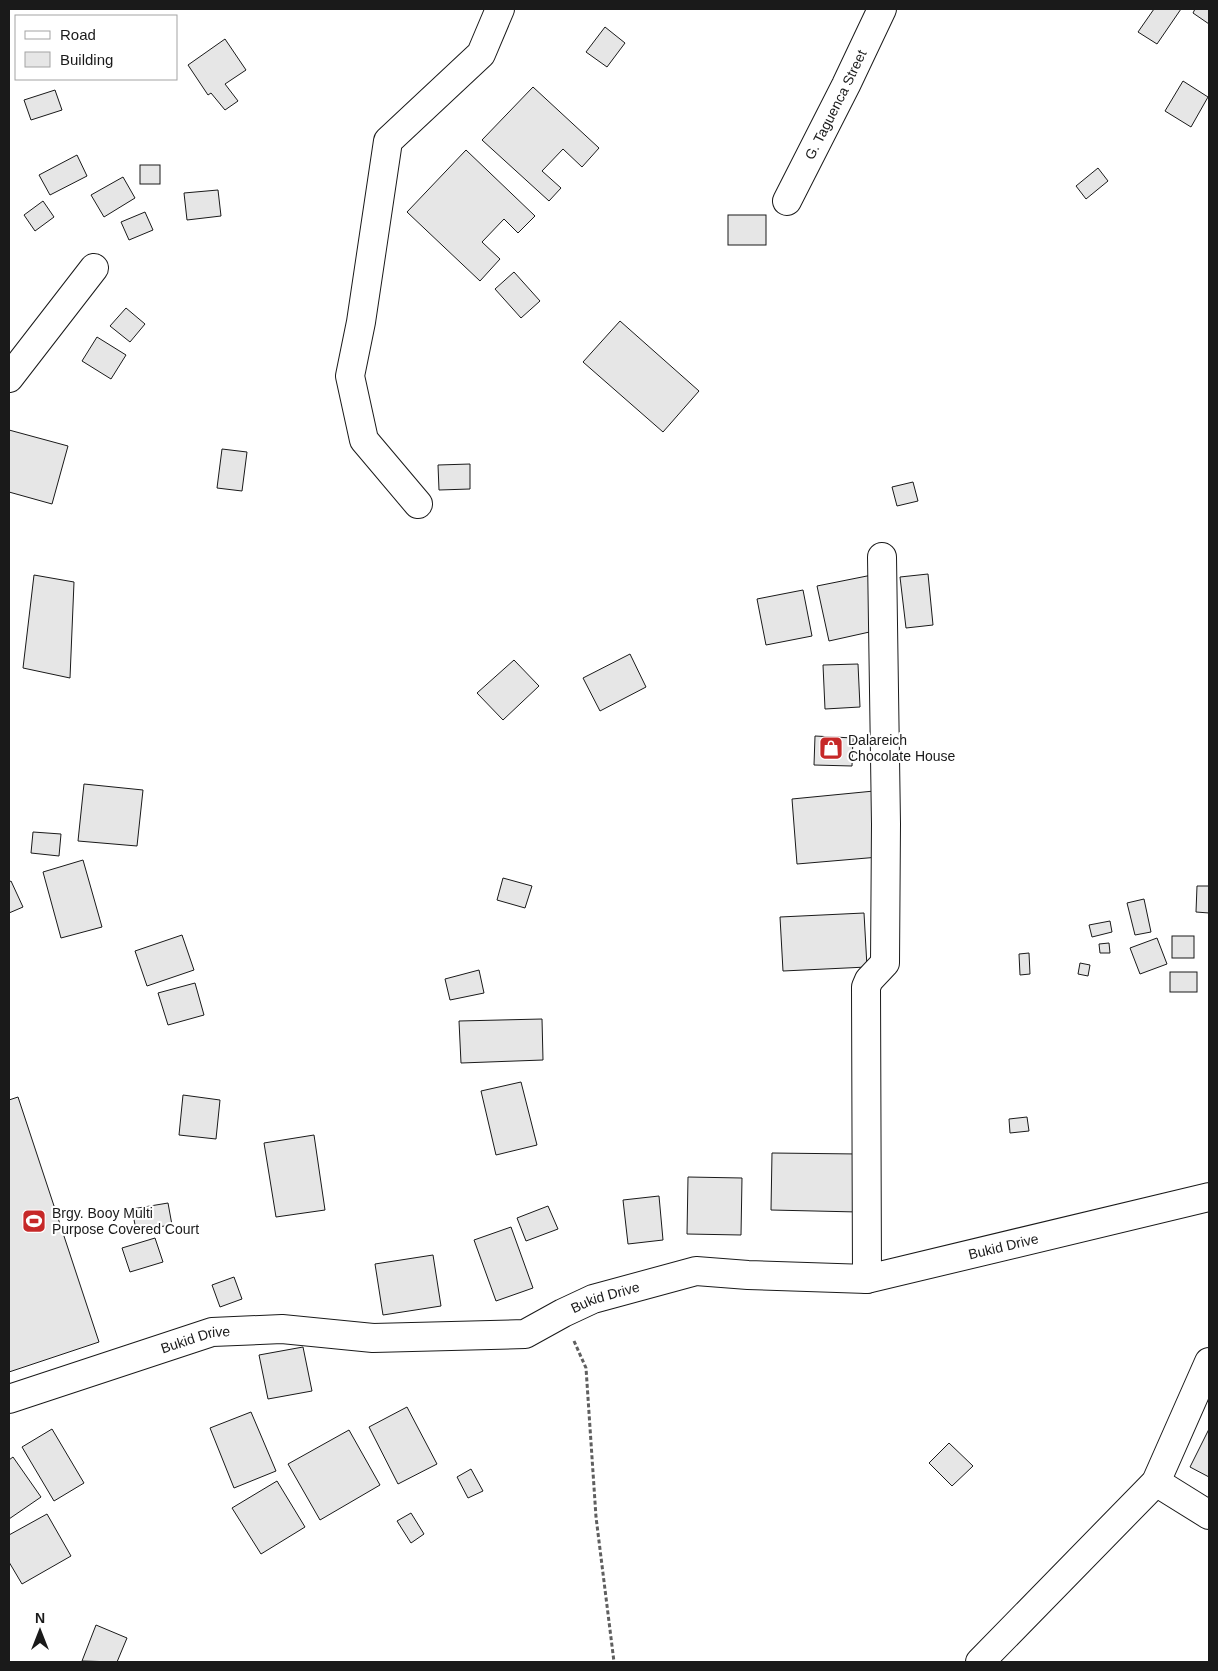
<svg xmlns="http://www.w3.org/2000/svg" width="1218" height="1671" viewBox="0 0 1218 1671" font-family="Arial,sans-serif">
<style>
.building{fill:#e6e6e6;stroke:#1a1a1a}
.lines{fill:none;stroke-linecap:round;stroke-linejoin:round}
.minor-casing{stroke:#1a1a1a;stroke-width:30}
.path{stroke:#5f5f5f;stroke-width:3;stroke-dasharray:4 2.5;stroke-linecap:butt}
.minor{stroke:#fff;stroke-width:28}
.labels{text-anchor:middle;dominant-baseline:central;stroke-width:4;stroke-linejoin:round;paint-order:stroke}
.street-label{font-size:14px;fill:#1a1a1a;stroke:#fff}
.poi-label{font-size:14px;fill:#1a1a1a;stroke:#fff;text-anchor:start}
</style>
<rect width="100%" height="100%" fill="#fff"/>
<g class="building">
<path d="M1154 9H1181L1157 44 1138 32Z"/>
<path d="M1195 9H1209V24L1193 13Z"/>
<path d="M605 27 625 43 607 67 586 52Z"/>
<path d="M225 39 246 70 225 84 238 101 225 110 211 93 208 95 188 65Z"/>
<path d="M1183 81 1208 97 1191 127 1165 111Z"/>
<path d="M533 87 599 148 582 167 563 149 542 171 561 188 549 201 482 140Z"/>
<path d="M55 90 62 110 31 120 24 100Z"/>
<path d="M466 150 535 216 518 233 504 219 482 242 500 259 480 281 407 212Z"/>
<path d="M77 155 87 176 50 195 39 175Z"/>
<rect x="140" y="165" width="20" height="19"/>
<path d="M1098 168 1108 181 1086 199 1076 186Z"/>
<path d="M123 177 135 198 104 217 91 195Z"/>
<path d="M218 190 221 216 187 220 184 193Z"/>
<path d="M43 201 54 217 35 231 24 215Z"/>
<path d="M145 212 153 230 129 240 121 222Z"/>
<rect x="728" y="215" width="38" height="30"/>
<path d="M514 272 540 301 521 318 495 289Z"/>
<path d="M126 308 145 324 130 342 110 326Z"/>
<path d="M620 321 699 391 663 432 583 362Z"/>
<path d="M97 337 126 355 111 379 82 361Z"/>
<path d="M9 430 68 446 52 504 9 492Z"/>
<path d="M222 449 247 452 242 491 217 488Z"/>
<path d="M470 464V489L439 490 438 465Z"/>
<path d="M913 482 918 501 897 506 892 487Z"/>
<path d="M928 574 933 625 906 628 900 577Z"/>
<path d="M34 575 74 582 70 678 23 668Z"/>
<path d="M872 575 883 629 829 641 817 586Z"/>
<path d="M803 590 812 636 766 645 757 599Z"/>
<path d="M630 654 646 687 600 711 583 678Z"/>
<path d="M514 660 539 686 503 720 477 693Z"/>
<path d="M858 664 860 707 825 709 823 665Z"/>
<path d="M815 736 853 738 852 766 814 765Z"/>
<path d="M84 784 143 790 137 846 78 841Z"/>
<path d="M874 791 879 857 797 864 792 799Z"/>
<path d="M33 832 61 834 59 856 31 853Z"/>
<path d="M83 860 102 927 61 938 43 872Z"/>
<path d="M503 878 532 886 525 908 497 900Z"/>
<path d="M11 881 23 907 9 913V882Z"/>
<path d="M1197 886H1209V913L1196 912Z"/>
<path d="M1144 899 1151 932 1135 935 1127 903Z"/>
<path d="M864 913 867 967 783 971 780 917Z"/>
<path d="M1110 921 1112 932 1092 937 1089 925Z"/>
<path d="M182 935 194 970 147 986 135 951Z"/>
<rect x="1172" y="936" width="22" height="22"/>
<path d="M1157 938 1167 964 1140 974 1130 948Z"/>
<path d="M1109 943 1110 953H1100L1099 944Z"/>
<path d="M1029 953 1030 974 1020 975 1019 954Z"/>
<path d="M1080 963 1090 965 1088 976 1078 974Z"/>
<path d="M479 970 484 993 450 1000 445 979Z"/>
<rect x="1170" y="972" width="27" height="20"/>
<path d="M195 983 204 1015 168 1025 158 993Z"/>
<path d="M542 1019 543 1060 461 1063 459 1021Z"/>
<path d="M521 1082 537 1145 496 1155 481 1091Z"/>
<path d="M183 1095 220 1100 216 1139 179 1135Z"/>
<path d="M18 1097 99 1342 9 1372V1100Z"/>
<path d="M1027 1117 1029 1131 1010 1133 1009 1119Z"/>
<path d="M314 1135 325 1210 276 1217 264 1143Z"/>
<path d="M772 1153 858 1154V1212L771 1210Z"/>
<path d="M688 1177 742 1178 741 1235 687 1234Z"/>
<path d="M659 1196 663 1240 628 1244 623 1200Z"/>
<path d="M168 1203 172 1225 136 1230 132 1209Z"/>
<path d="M548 1206 558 1229 526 1241 517 1218Z"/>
<path d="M511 1227 533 1288 496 1301 474 1240Z"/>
<path d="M155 1238 163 1262 130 1272 122 1248Z"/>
<path d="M433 1255 441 1306 383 1315 375 1264Z"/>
<path d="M234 1277 242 1299 220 1307 212 1285Z"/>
<path d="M303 1347 312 1391 268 1399 259 1355Z"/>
<path d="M407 1407 437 1464 398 1484 369 1427Z"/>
<path d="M251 1412 276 1471 234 1488 210 1428Z"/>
<path d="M52 1429 84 1483 54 1501 22 1447Z"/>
<path d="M1209 1429V1477L1190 1467Z"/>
<path d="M349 1430 380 1485 320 1520 288 1464Z"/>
<path d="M949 1443 973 1466 952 1486 929 1463Z"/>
<path d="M13 1457 41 1497 9 1519V1460Z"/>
<path d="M471 1469 483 1491 468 1498 457 1477Z"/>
<path d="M277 1481 305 1527 261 1554 232 1508Z"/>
<path d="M411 1513 424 1534 411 1543 397 1521Z"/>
<path d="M47 1514 71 1556 22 1584 9 1562V1535Z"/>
<path d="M96 1625 127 1638 117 1662 82 1661Z"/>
</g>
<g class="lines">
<g class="minor-casing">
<g id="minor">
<path id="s1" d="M787 201 846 85 882 9"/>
<path d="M9 378 94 268"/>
<path d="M418 504 364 440 350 376 361 322 388 141 481 54 500 9"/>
<path d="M867 1279 866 987 869 980 885 963 886 824 882 557"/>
<path id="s2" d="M9 1399 212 1332 282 1329 373 1338 525 1334 563 1313 593 1299 696 1271 748 1275 867 1279 1209 1197"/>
<path d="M1156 1482 1209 1515"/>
<path d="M980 1662 1156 1482 1209 1362"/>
</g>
</g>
<path class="path" d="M574 1341 586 1368 596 1517 614 1662"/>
<use href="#minor" class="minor"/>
</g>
<defs>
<g id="shop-square" transform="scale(1.25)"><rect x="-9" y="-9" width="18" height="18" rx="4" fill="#c62828" stroke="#fff"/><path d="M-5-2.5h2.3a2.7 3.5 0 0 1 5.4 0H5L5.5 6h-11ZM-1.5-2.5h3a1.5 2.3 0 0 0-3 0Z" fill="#fff"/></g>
<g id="stadium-square" transform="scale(1.25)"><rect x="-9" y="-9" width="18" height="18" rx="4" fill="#c62828" stroke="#fff"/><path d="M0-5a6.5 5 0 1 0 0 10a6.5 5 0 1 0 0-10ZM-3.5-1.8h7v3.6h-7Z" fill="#fff"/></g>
</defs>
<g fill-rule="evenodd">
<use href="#shop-square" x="831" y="748"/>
<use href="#stadium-square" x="34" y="1221"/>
</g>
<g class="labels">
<g class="street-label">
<text stroke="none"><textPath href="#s1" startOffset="108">G. Taguenca Street</textPath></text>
<text stroke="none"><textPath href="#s2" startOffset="1022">Bukid Drive</textPath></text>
<text stroke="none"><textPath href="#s2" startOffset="616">Bukid Drive</textPath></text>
<text stroke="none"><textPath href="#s2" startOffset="196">Bukid Drive</textPath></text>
</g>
<g class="poi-label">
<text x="848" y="740">Dalareich<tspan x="848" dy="16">Chocolate House</tspan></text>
<text x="52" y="1213">Brgy. Booy Multi<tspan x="52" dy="16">Purpose Covered Court</tspan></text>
</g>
</g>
<rect width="1218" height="1671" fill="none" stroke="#1a1a1a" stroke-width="20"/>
<rect x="15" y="15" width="162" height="65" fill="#ffffff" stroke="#a3a3a3"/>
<rect x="25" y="31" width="25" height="8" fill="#ffffff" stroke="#a3a3a3"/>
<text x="60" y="40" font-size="15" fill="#1a1a1a">Road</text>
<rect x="25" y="52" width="25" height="15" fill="#e6e6e6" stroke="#a3a3a3"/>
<text x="60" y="65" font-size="15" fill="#1a1a1a">Building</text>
<g transform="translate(40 1631)" stroke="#ffffff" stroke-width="4" paint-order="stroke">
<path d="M0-4L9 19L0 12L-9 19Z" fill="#1a1a1a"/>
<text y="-8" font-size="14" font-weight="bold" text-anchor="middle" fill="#1a1a1a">N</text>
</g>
</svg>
